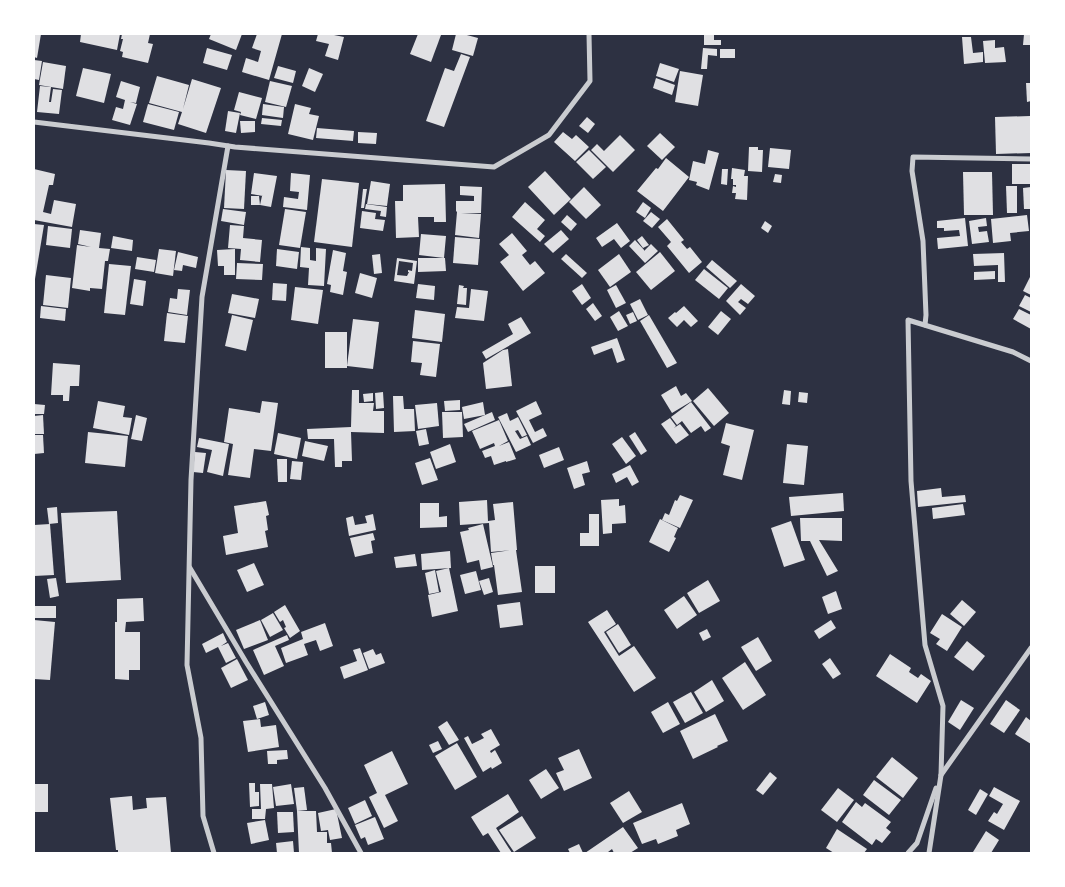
<svg xmlns="http://www.w3.org/2000/svg" width="1065" height="887" viewBox="0 0 1065 887" font-family="'Sofia Sans Condensed',sans-serif">
<style>
.building{fill:#e0e0e3;fill-rule:evenodd}
.lines{fill:none;stroke-linecap:round;stroke-linejoin:round}
.minor{stroke:#caccd0;stroke-width:5}
</style>
<rect width="100%" height="100%" fill="#2d3142"/>
<g class="building">
<path d="M34 34H41L37 58 34 57Z"/>
<path d="M81 34H120L117 50 80 42Z"/>
<path d="M122 34H150L148 43 153 44 148 63 122 57 123 52 120 51 123 39H121Z"/>
<path d="M211 34H242L236 50 209 39Z"/>
<path d="M257 34H282L269 80 242 72 246 58 258 62 261 51 252 48Z"/>
<path d="M318 34H329L344 37 338 60 325 56 329 44 316 41Z"/>
<path d="M418 34 441 35 431 62 410 54Z"/>
<path d="M456 34H463L478 38 473 56 452 50Z"/>
<path d="M704 34H714V40H721V45H704Z"/>
<path d="M1024 34H1031V45H1023Z"/>
<path d="M962 37H971L973 53 983 52V62L964 64Z"/>
<path d="M995 40V48L1004 47 1006 62 985 63 983 41Z"/>
<path d="M207 48 232 55 227 70 203 63Z"/>
<path d="M703 48 717 49V56L708 55 707 69H701Z"/>
<rect x="720" y="49" width="15" height="9"/>
<path d="M461 54 470 57 444 127 426 121 445 68 454 71Z"/>
<path d="M34 60 42 61 39 80 34 79Z"/>
<path d="M43 62 66 66 63 89 39 85Z"/>
<path d="M660 63 679 69 674 82 656 76Z"/>
<path d="M278 66 296 71 293 83 274 78Z"/>
<path d="M83 68 111 74 104 103 76 96Z"/>
<path d="M309 68 323 74 315 92 302 86Z"/>
<path d="M680 71 703 75 698 106 675 102Z"/>
<path d="M157 76 189 85 183 109 192 79 221 88 206 133 178 124 182 112 149 103Z"/>
<path d="M656 78 675 85 672 95 653 88Z"/>
<path d="M121 81 140 87 136 103 130 102 137 104 130 125 112 120 116 107 123 109 125 100 116 97Z"/>
<path d="M270 81 292 86 286 107 265 102Z"/>
<path d="M1026 83H1031V101L1027 102Z"/>
<path d="M40 86 51 87 49 102H51L53 89 62 90 59 114 37 112Z"/>
<path d="M239 92 262 98 256 119 240 115 241 112 234 110Z"/>
<path d="M148 104 179 112 174 130 143 122Z"/>
<path d="M263 104 284 107 283 118 262 115Z"/>
<path d="M295 104 311 108 309 114 319 116 313 140 288 134Z"/>
<path d="M228 111 240 113 236 133 225 131Z"/>
<path d="M1030 116 1031 153 996 154 995 117Z"/>
<path d="M587 117 595 124 588 133 579 126Z"/>
<path d="M262 118 282 120 281 126 261 124Z"/>
<path d="M240 121H255V132L241 133Z"/>
<path d="M317 128 354 131 353 141 316 138Z"/>
<path d="M358 132 377 133 376 144 358 143Z"/>
<path d="M563 132 572 139 576 135 589 147 575 161 554 142Z"/>
<path d="M660 133 675 147 662 160 647 146Z"/>
<path d="M620 135 635 150 613 172 591 150 597 144 604 151Z"/>
<path d="M749 147H758V150H763L762 172 748 171Z"/>
<path d="M770 148 791 150 789 169 768 167Z"/>
<path d="M589 150 606 167 593 179 576 162Z"/>
<path d="M708 150 719 153 709 190 696 185 697 182 689 180 693 161 705 164Z"/>
<path d="M666 158 689 177 663 211 637 191 656 168 658 169Z"/>
<rect x="1012" y="164" width="19" height="20"/>
<path d="M732 168 745 170 744 176H748L747 200 735 199 736 193H732L733 186 736 187V185H733V179H731Z"/>
<path d="M34 169 55 174 53 185H49L43 212 51 214 54 200 76 204 72 227 34 220Z"/>
<path d="M722 169H728L727 185 721 184Z"/>
<path d="M226 170 246 171 244 209 224 208Z"/>
<path d="M545 171 571 199 554 215 528 187Z"/>
<path d="M963 172H992L993 215H964Z"/>
<path d="M254 173 277 176 271 207 260 205 262 196H263L251 194Z"/>
<path d="M291 173 310 175 307 210 283 207 284 197 298 199 299 192 290 191Z"/>
<path d="M775 174 782 175 781 183 773 182Z"/>
<path d="M322 179 359 183 352 247 314 242Z"/>
<path d="M371 181 390 184 387 206 367 204Z"/>
<path d="M445 184 446 222H434V217H418L419 237 396 238 395 201H403V185Z"/>
<path d="M460 186 482 187 481 213H461L481 214 479 238 455 235 457 212 456 211V201H474V196L460 195Z"/>
<path d="M1006 186H1017V213H1007Z"/>
<path d="M584 187 601 205 586 219 569 202Z"/>
<path d="M1031 187V209H1024L1023 188Z"/>
<path d="M363 189H367L364 208H361Z"/>
<path d="M251 196H259L260 205H251Z"/>
<path d="M525 202 545 220 537 229 545 236 540 242 512 217Z"/>
<path d="M643 202 651 208 645 218 636 212Z"/>
<path d="M366 204 387 207 386 217 380 216 381 211 365 209Z"/>
<path d="M223 209 246 212 244 225 221 221Z"/>
<path d="M285 209 306 212 300 248 279 245Z"/>
<path d="M362 211 376 213 375 219 385 220 383 231 360 228Z"/>
<path d="M651 212 660 219 652 228 643 221Z"/>
<path d="M567 215 577 224 571 231 561 222Z"/>
<path d="M1027 215 1029 231 1010 233 1011 241 993 243 991 219Z"/>
<path d="M965 218 968 246 938 249 937 238 960 236 959 230 944 231V228H937V221Z"/>
<path d="M986 218 987 226 978 227 979 232 987 231 989 242 972 244 969 221Z"/>
<path d="M667 219 684 240 681 242 687 249 690 247 702 262 689 273 667 246 671 242 658 227Z"/>
<path d="M765 221 772 226 768 233 761 228Z"/>
<path d="M617 223 630 241 621 248 614 239 602 247 596 238Z"/>
<path d="M34 224 44 225 35 279H34Z"/>
<path d="M230 225 244 226 243 238 262 240 260 262 240 260 241 249 228 248Z"/>
<path d="M48 226 72 229 70 248 46 245Z"/>
<path d="M80 230 101 233 99 248 110 249 108 261H105L102 289 90 288V291L72 288 77 245 91 247 78 244Z"/>
<path d="M561 230 569 239 553 253 544 244Z"/>
<path d="M512 233 527 251 522 255 530 265 535 261 545 273 523 291 500 262 509 255 499 244Z"/>
<path d="M421 234 446 236 444 258 419 255Z"/>
<path d="M113 236 133 240 132 251 111 248Z"/>
<path d="M642 236 649 245 643 248 637 240Z"/>
<path d="M455 237 480 239 478 265 453 263Z"/>
<path d="M635 240 645 251V250L651 244 658 251 645 263 629 246Z"/>
<path d="M301 247 310 248V260L316 261V248L326 249 324 286 308 285 309 268 300 267Z"/>
<path d="M159 249 176 251 173 276 155 273Z"/>
<path d="M235 249V275H224V266H218L217 250Z"/>
<path d="M277 249 299 252 297 269 276 266Z"/>
<path d="M333 250 346 253 343 271 347 272 343 295 330 292 331 285 327 284Z"/>
<path d="M178 252 198 257 196 268 183 265 182 271 174 270Z"/>
<path d="M660 252 675 271 651 290 636 272Z"/>
<path d="M1004 253 1005 282H998V265L974 266 973 254Z"/>
<path d="M380 254 382 273 374 274 372 255Z"/>
<path d="M566 254 587 273 582 278 561 259Z"/>
<path d="M619 254 631 272 610 287 598 270Z"/>
<path d="M137 257 156 260 154 272 135 269Z"/>
<path d="M397 258 417 261 414 284 394 281ZM399 261 413 263 412 271 408 270V272H409L407 276 397 275Z"/>
<path d="M418 258H445L446 271 418 272Z"/>
<path d="M712 260 737 281 730 288 706 267Z"/>
<path d="M237 263 263 264 262 280 236 279Z"/>
<path d="M109 264 131 266 125 315 104 313Z"/>
<path d="M704 269 728 288 719 299 695 280Z"/>
<path d="M995 271V279L974 280V272Z"/>
<path d="M360 273 377 278 372 298 355 293Z"/>
<path d="M46 275 71 278 68 308 43 305Z"/>
<path d="M1031 275V295L1023 291Z"/>
<path d="M134 279 146 281 143 306 130 304Z"/>
<path d="M273 283 287 284 286 301 272 300Z"/>
<path d="M418 284 435 286 434 300 416 298Z"/>
<path d="M582 284 591 298 582 305 572 291Z"/>
<path d="M741 284 755 296 748 304 741 299 738 302 746 308 740 315 726 301Z"/>
<path d="M459 285 464 286 463 288H467L466 305 457 304Z"/>
<path d="M616 285 626 303 616 308 607 290Z"/>
<path d="M295 287 323 290 318 324 291 320Z"/>
<path d="M178 289 190 290 187 315 168 312 170 298 177 299Z"/>
<path d="M471 289 488 291 484 321 455 318 457 307 469 308Z"/>
<path d="M232 294 259 299 255 318 228 313Z"/>
<path d="M1025 295 1031 298V312L1019 306Z"/>
<path d="M640 299 648 315 638 320 630 304Z"/>
<path d="M593 303 602 316 595 321 586 309Z"/>
<path d="M41 306 66 309 65 321 40 318Z"/>
<path d="M684 306 698 321 691 327 684 320 677 327 668 318 675 312 676 313Z"/>
<path d="M1019 309 1031 315V329L1013 319Z"/>
<path d="M415 310 445 314 442 342 412 338Z"/>
<path d="M619 311 628 326 618 331 610 317Z"/>
<path d="M721 311 731 319 718 335 708 327Z"/>
<path d="M633 312 637 321 630 324 626 315Z"/>
<path d="M167 313 188 316 185 343 164 341Z"/>
<path d="M232 315 253 320 246 351 225 346Z"/>
<path d="M649 315 677 363 667 368 640 321Z"/>
<path d="M521 317 531 333 486 359 482 352 513 334 508 324Z"/>
<path d="M353 319 379 322 373 369 347 366Z"/>
<rect x="325" y="332" width="22" height="36"/>
<path d="M617 338 625 360 617 363 612 348 594 355 591 347Z"/>
<path d="M413 341 440 344 436 377 420 375 422 363 411 362Z"/>
<path d="M508 349 512 386 486 389 483 363 503 350Z"/>
<path d="M53 363 80 365 79 386H70L69 401H63V395H51Z"/>
<path d="M676 386 681 396 686 393 692 401 672 413 661 395Z"/>
<path d="M708 388 729 413 714 426 693 401Z"/>
<path d="M352 390H359V403H374L373 411H384V433L351 432 352 461H342V467H335L334 439H308L307 429 351 427Z"/>
<path d="M784 390 791 391 790 405 782 404Z"/>
<path d="M383 392 384 408 376 409 375 393Z"/>
<path d="M799 392 808 393 807 403 798 402Z"/>
<path d="M373 393V401L364 402 363 394Z"/>
<path d="M393 396H403L404 409H414L415 431 394 432Z"/>
<path d="M460 400V410L445 411 444 401Z"/>
<path d="M98 401 125 406 123 417 132 418 129 435 93 428Z"/>
<path d="M262 401 278 403 271 451 254 449 250 478 228 475 233 444 224 442 229 408 260 413Z"/>
<path d="M536 401 542 414 529 420 535 432 543 428 547 436 533 443 516 411Z"/>
<path d="M483 402 485 415 464 419 462 407Z"/>
<path d="M691 402 711 428 705 432 701 426 691 433 682 421 677 425 671 417Z"/>
<path d="M437 403 439 426 418 429 415 405Z"/>
<path d="M34 404 45 405 44 414H34Z"/>
<path d="M442 412H462L463 437 443 438Z"/>
<path d="M492 412 495 420 468 432 464 424Z"/>
<path d="M507 413 510 421 518 417 527 435 522 437 518 430 515 431 520 439 527 436 531 445 516 452 498 417Z"/>
<path d="M43 415 44 434H34V416Z"/>
<path d="M136 415 147 418 142 441 131 439Z"/>
<path d="M670 418 676 426 674 428 680 424 689 435 676 444 661 424Z"/>
<path d="M499 420 508 441 499 446 509 442 516 459 506 462V461L494 465 491 456 485 458 482 451 495 446 494 443 480 449 472 431Z"/>
<path d="M726 423 754 430 742 480 723 475 730 446 721 443Z"/>
<path d="M426 429 429 444 419 446 416 431Z"/>
<path d="M88 432 128 436 125 467 85 463Z"/>
<path d="M635 432 647 451 641 455 629 436Z"/>
<path d="M278 433 301 438 297 459 274 454Z"/>
<path d="M34 435H43L44 453 34 454Z"/>
<path d="M622 437 636 456 626 464 612 444Z"/>
<path d="M199 438 229 444 223 476 207 472 212 450 197 447Z"/>
<path d="M305 441 328 446 324 461 302 456Z"/>
<path d="M450 444 456 462 436 469 430 452Z"/>
<path d="M787 444 808 446 804 485 783 483Z"/>
<path d="M559 447 564 460 544 468 539 455Z"/>
<path d="M195 452 206 453 203 473 193 472Z"/>
<path d="M430 458 438 480 422 485 415 463Z"/>
<path d="M277 459H287V482H278Z"/>
<path d="M292 461 303 462 301 480 290 479Z"/>
<path d="M587 461 590 472 582 474 585 485 574 489 567 468Z"/>
<path d="M630 465 639 482 632 486 627 477 616 483 612 474Z"/>
<path d="M941 488 942 497 965 495 966 502 918 507 917 491Z"/>
<path d="M843 493 844 511 791 516 789 497Z"/>
<path d="M680 495 693 500 680 528 662 520 665 513 669 515 675 500 677 501Z"/>
<path d="M619 499V506L625 505 626 523 612 524V533L603 534 601 500Z"/>
<path d="M487 500 488 521 495 520 493 504 513 502 517 550H516L522 592 498 595 494 565H493L491 553 512 550 491 552 489 523 460 525 459 502Z"/>
<path d="M266 501 269 515 266 516 268 530 265 531 268 547 226 555 223 536 238 533 234 506Z"/>
<path d="M420 503H439V517L447 516V527L420 528Z"/>
<path d="M963 504 965 515 933 519 932 508Z"/>
<path d="M57 507 58 523 49 524 47 508Z"/>
<path d="M117 511 121 580 66 583 61 513Z"/>
<path d="M373 514 376 530 349 536 346 518 353 516 355 525 367 523 365 516Z"/>
<path d="M589 514H599V546H580V533H589Z"/>
<path d="M800 518H842V541L819 540 838 571 827 576 810 541H801Z"/>
<path d="M660 519 678 528 674 537 676 538 669 552 649 542Z"/>
<path d="M791 521 805 560 784 567 771 528Z"/>
<path d="M50 524 54 575 34 576V525Z"/>
<path d="M483 524 493 567 481 570 479 560 467 563 460 532 469 530 468 528Z"/>
<path d="M373 533 375 540 371 541 373 553 355 557 350 538Z"/>
<path d="M450 551 451 568 422 570 421 554Z"/>
<path d="M415 554 417 566 396 568 394 557Z"/>
<path d="M254 563 264 585 247 592 237 570Z"/>
<rect x="535" y="566" width="20" height="27"/>
<path d="M449 568 458 611 432 617 428 595 441 592 436 571Z"/>
<path d="M435 570 439 592 429 594 425 573Z"/>
<path d="M476 571 481 590 465 594 460 575Z"/>
<path d="M56 578 59 596 50 598 47 579Z"/>
<path d="M489 578 493 592 484 595 479 581Z"/>
<path d="M708 580 720 601 699 613 687 593Z"/>
<path d="M836 591 842 609 828 614 822 597Z"/>
<path d="M684 596 697 615 677 629 664 610Z"/>
<path d="M143 598 144 621 126 622 125 632H140V670H129V680L115 679V622H117V599Z"/>
<path d="M962 600 976 612 964 626 950 614Z"/>
<path d="M520 602 523 625 500 628 497 605Z"/>
<path d="M285 605 300 631 290 638 284 628 286 627 283 620 280 622 274 612Z"/>
<rect x="34" y="606" width="22" height="12"/>
<path d="M607 610 616 624 604 632 619 656 634 646 656 678 634 692 588 622Z"/>
<path d="M273 613 283 630 270 637 261 620Z"/>
<path d="M942 614 962 627 947 651 936 644 940 639 930 633Z"/>
<path d="M34 620 55 622 50 680 34 679Z"/>
<path d="M260 620 268 640 244 649 236 630Z"/>
<path d="M831 620 836 628 819 639 814 631Z"/>
<path d="M325 623 333 646 320 651 316 640 304 644 308 655 286 663 281 648 303 639 301 632Z"/>
<path d="M618 624 631 645 619 653 606 632Z"/>
<path d="M707 629 711 637 703 641 699 633Z"/>
<path d="M223 633 227 642 221 646 228 643 236 658 226 663 218 647 206 653 202 644Z"/>
<path d="M287 635 289 640 275 646 284 666 264 675 253 650Z"/>
<path d="M758 637 772 661 756 671 741 647Z"/>
<path d="M967 641 985 656 973 671 954 657Z"/>
<path d="M360 648 368 670 344 679 340 667 357 661 353 650Z"/>
<path d="M373 649 376 655 381 653 385 663 369 669 363 653Z"/>
<path d="M890 654 911 668 909 672 918 678 921 674 931 681 917 703 876 676Z"/>
<path d="M830 658 841 674 833 679 822 664Z"/>
<path d="M237 659 248 680 231 688 221 668Z"/>
<path d="M745 662 766 695 743 710 722 678Z"/>
<path d="M712 680 724 701 706 712 694 692Z"/>
<path d="M691 692 703 713 685 723 673 702Z"/>
<path d="M961 700 974 708 960 730 948 722Z"/>
<path d="M1006 700 1020 710 1004 733 990 724Z"/>
<path d="M265 702 269 715 257 719 253 706Z"/>
<path d="M668 702 680 724 663 733 651 712Z"/>
<path d="M715 714 728 741 717 746 718 747 693 759 680 731Z"/>
<path d="M1026 717 1031 721V744L1015 734Z"/>
<path d="M260 719 261 727 276 725 279 747 248 752 243 721Z"/>
<path d="M447 721 459 740 449 745 438 727Z"/>
<path d="M491 729 500 745 490 751 491 753 495 750 502 763 492 769 491 767 483 772 464 738 468 736 472 744 484 738 481 734Z"/>
<path d="M438 741 442 749 433 753 429 745Z"/>
<path d="M457 743 477 777 455 790 435 756Z"/>
<path d="M579 749 592 778 564 791 556 773 564 770 558 758Z"/>
<path d="M287 750 288 759 277 760V764H268L267 751Z"/>
<path d="M392 751 408 784 385 795 398 821 384 828 369 797 377 793 364 765Z"/>
<path d="M892 757 918 778 903 798 876 777Z"/>
<path d="M546 769 559 788 541 799 529 780Z"/>
<path d="M770 772 777 778 763 795 756 790Z"/>
<path d="M874 780 901 800 889 815 863 795Z"/>
<path d="M249 783H255V792H259V806L250 807Z"/>
<rect x="34" y="784" width="14" height="28"/>
<path d="M260 784H272L274 808 266 809 265 819H252V809H261Z"/>
<path d="M291 784 294 804 276 806 273 787Z"/>
<path d="M304 787 307 810 297 811 294 788Z"/>
<path d="M994 787 1020 801 1004 830 988 821 994 812 997 814 1003 804 989 796Z"/>
<path d="M838 788 854 800 837 822 821 810Z"/>
<path d="M980 789 988 794 976 815 968 810Z"/>
<path d="M629 791 642 812 623 823 610 803Z"/>
<path d="M508 794 519 812 496 828 512 853H501L488 833 483 836 471 817Z"/>
<path d="M132 796 133 810 147 808 146 798 166 797 171 853H118V850H116L110 798Z"/>
<path d="M365 800 372 816 355 824 348 808Z"/>
<path d="M856 802 862 807 865 803 891 822 886 828 891 832 882 843 876 839 872 845 842 822Z"/>
<path d="M682 803 690 824 676 830 678 836 658 844 656 839 642 844 633 823Z"/>
<path d="M336 809 342 838 330 840 328 830 321 831 318 813Z"/>
<path d="M297 811H316L317 832H327V843H331L332 853H299Z"/>
<path d="M277 812H293L294 832 278 833Z"/>
<path d="M522 816 536 838 514 852 499 830Z"/>
<path d="M375 817 384 839 368 845 365 837 361 839 355 825Z"/>
<path d="M265 820 269 840 251 844 247 823Z"/>
<path d="M623 827 638 848 630 853H614L612 849 608 852 609 853H585Z"/>
<path d="M837 829 867 849 864 853H834L826 848Z"/>
<path d="M986 831 999 840 991 853H975L973 852Z"/>
<path d="M293 841 294 853H277L276 843Z"/>
<path d="M579 844 583 853H570L568 849Z"/>
</g>
<g class="lines">
<g class="minor">
<path d="M34 122 209 143 235 147 494 167 549 135 590 81 589 34"/>
<path d="M925 325 926 315 923 241 912 171 913 157 1031 159"/>
<path d="M190 568 246 662 325 788 361 853"/>
<path d="M941 775 1031 648"/>
<path d="M214 853 203 816 201 738 187 665 191 480 202 297 228 146"/>
<path d="M908 853 917 843 936 788"/>
<path d="M929 853 941 775 943 706 925 645 911 481 908 320 1013 352 1031 361"/>
</g>
</g>
<rect width="1065" height="887" fill="none" stroke="#ffffff" stroke-width="70"/>
</svg>
